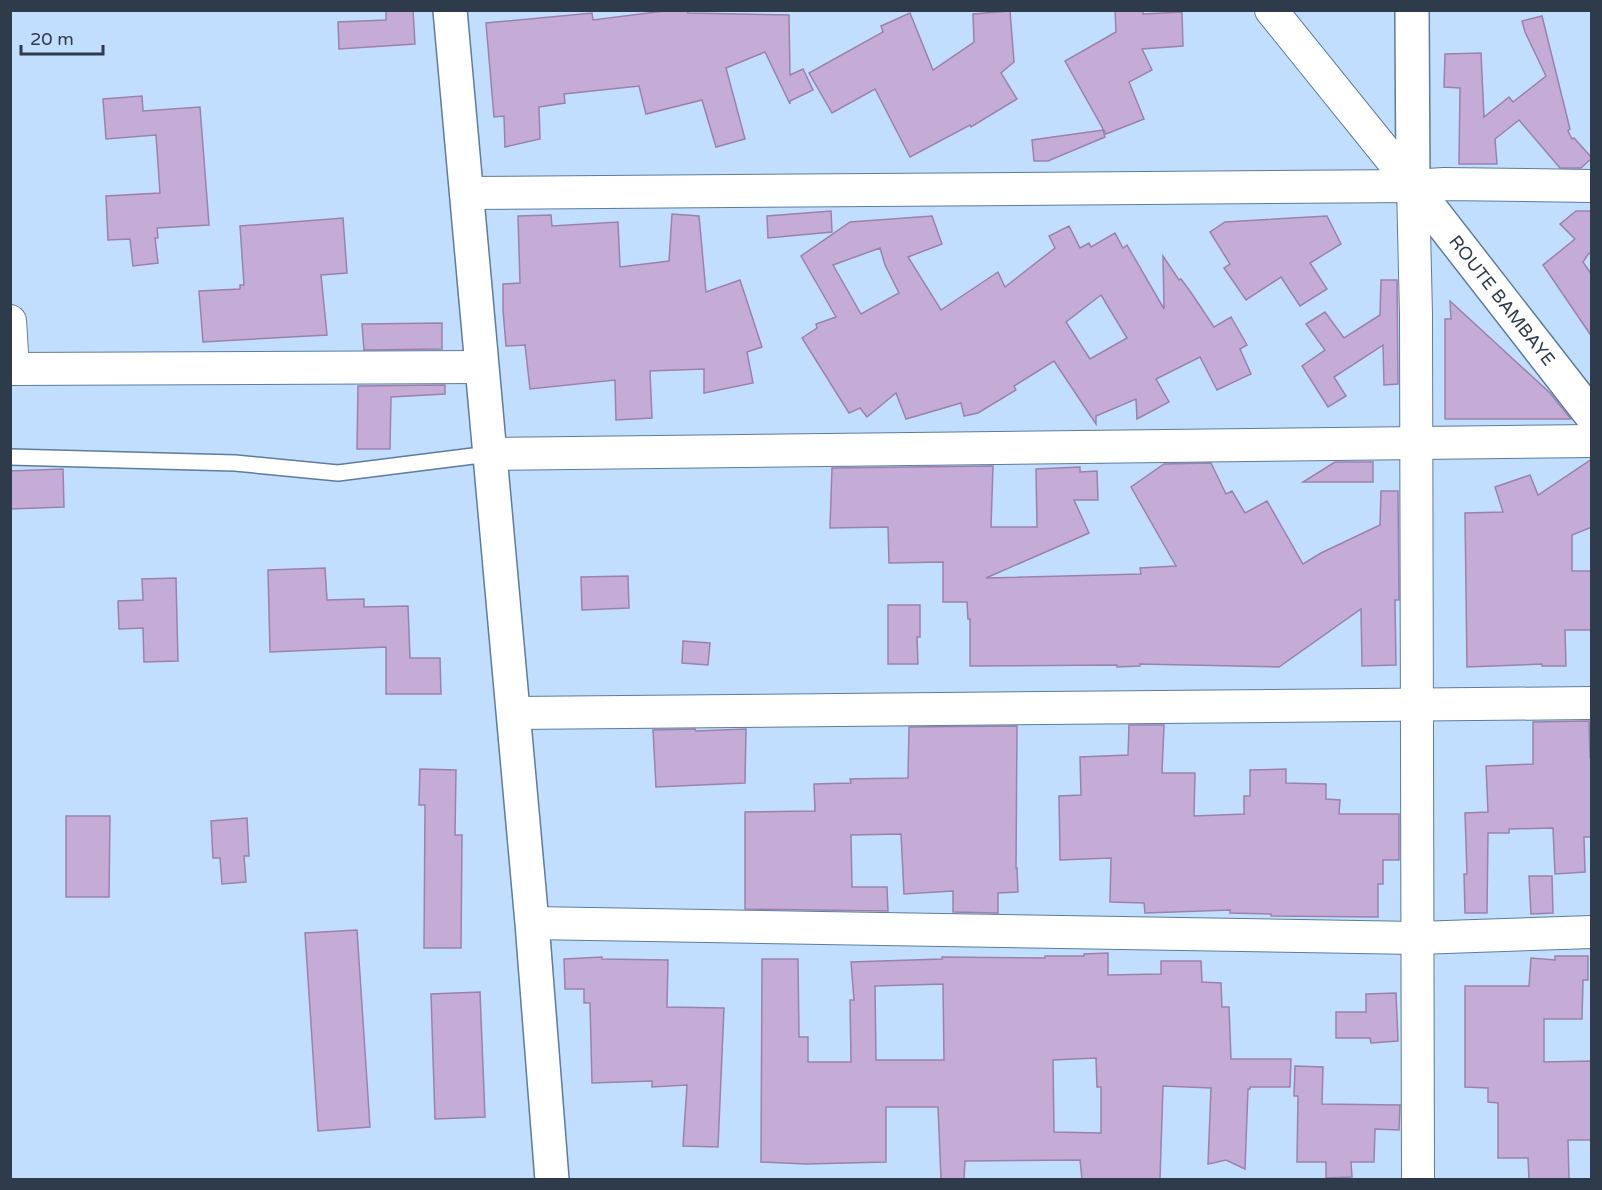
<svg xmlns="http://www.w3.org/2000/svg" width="1602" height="1190" viewBox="0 0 1602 1190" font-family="'Varela Round',sans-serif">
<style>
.building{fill:#c5acd7;stroke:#9a82ab;stroke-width:1.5;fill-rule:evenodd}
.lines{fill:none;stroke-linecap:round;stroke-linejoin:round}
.service-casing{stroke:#5c7ca0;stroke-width:18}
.minor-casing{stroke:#5c7ca0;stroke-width:34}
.tertiary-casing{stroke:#5c7ca0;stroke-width:36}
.service{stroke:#fff;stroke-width:15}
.minor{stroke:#fff;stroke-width:32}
.tertiary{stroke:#fff;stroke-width:33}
.labels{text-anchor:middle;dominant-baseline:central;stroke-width:6;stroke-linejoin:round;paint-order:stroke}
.street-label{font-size:18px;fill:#2d3b4b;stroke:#c2defe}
</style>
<rect width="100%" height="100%" fill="#c2defe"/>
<g class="building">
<path d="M386 10H413L415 44 339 49 338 22 386 20Z"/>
<path d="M672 10H687L688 13 789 15 790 75 803 69 813 90 790 101V104L765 52 726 68 745 139 716 147 702 100 646 114 639 86 564 94 565 103 539 107 540 139 505 147 504 116 494 117 486 23 592 13 593 20Z"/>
<path d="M1115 10H1143V14L1182 12 1183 46 1142 49 1152 70 1129 82 1144 119 1106 134 1065 61 1116 32Z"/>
<path d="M1010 11 1014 62 1001 73 1017 99 971 127 970 125 910 157 875 89 832 113 809 73 883 32 881 26 910 13 933 70 974 42 973 14Z"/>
<path d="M1542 16 1570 129 1568 131 1572 139 1574 138 1592 158 1581 168H1560L1519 120 1495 139 1497 164H1459L1460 88 1444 87 1445 54 1481 53 1484 117 1509 97 1513 102 1546 76 1525 32 1522 21Z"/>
<path d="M142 96 143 111 200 107 209 225 157 228 158 238H155L158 263 133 266 130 239 108 240 106 196 160 193 156 135 106 139 103 99Z"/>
<path d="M1103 130 1105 137 1048 161H1034L1032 140Z"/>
<path d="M831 211 832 232 768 238 767 216Z"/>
<path d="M1576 211H1592V255L1589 253 1583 262 1592 275V337L1543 265 1575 239 1560 224Z"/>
<path d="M672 214 699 216 706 292 740 280 762 347 747 352 753 383 704 393V369L650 371 652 418 616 420 615 380 530 389 525 345 506 346 503 310V284L520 283 518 216 551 215 552 226 618 222 620 267 669 261Z"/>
<path d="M932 216 942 244 908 257 941 310 998 272 1005 287 1055 248 1049 236 1069 226 1080 248 1089 243 1091 247 1115 233 1123 248 1127 245 1164 309 1163 256 1179 280 1181 279 1192 294 1214 327 1231 317 1247 345 1240 349 1251 374 1217 390 1200 357 1156 379 1169 402 1137 419 1136 399 1096 416V424L1054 361 1014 386 1016 390 978 413 964 416 961 403 906 419 896 393 867 417 860 408 849 413 802 338 817 328 816 324 836 317 801 256 850 222ZM880 248 885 265 899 293 861 314 833 265ZM1101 295 1127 338 1090 359 1066 322Z"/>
<path d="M1327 216 1341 244 1310 263 1327 289 1300 306 1281 277 1246 300 1224 268 1230 264 1210 232 1225 222Z"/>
<path d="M343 218 347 273 321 275 327 335 203 342 199 291 240 289V285H244L240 226Z"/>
<path d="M1381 280H1397L1398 384 1384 385 1383 345 1334 377 1346 396 1328 407 1302 366 1325 350 1306 324 1325 312 1344 338 1380 315Z"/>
<path d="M1450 301 1550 393 1571 419H1445V319H1451Z"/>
<path d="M442 323V349L364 350 362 324Z"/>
<path d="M445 385V394L391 397 390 449H357L358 386Z"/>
<path d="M1592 459V527L1572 535V571H1592V630H1565L1566 666H1542V664L1467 667 1465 513 1503 512 1495 487 1530 475 1538 495Z"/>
<path d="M1335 462H1373V482H1303Z"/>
<path d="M1211 463 1226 494 1232 491 1245 513 1267 501 1303 564 1321 553 1380 525 1381 491H1398L1399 600H1395L1396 665 1362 666 1361 609 1279 667 1140 664V666L1117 667V665L970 666V619H968L967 602H943V562L889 563 888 527 830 528 832 468 993 466 991 527H1037L1036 469 1080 467V472L1097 471 1098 500H1074L1089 533 986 578 1141 574 1140 568 1176 566 1131 487 1164 464Z"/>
<path d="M63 469 64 507 10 509V471Z"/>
<path d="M325 568 327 600 364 599V607L408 606 410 658H440L441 694H386V647L270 652 268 570Z"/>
<path d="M628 576 629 608 582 610 581 577Z"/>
<path d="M176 578 178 661 144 662 143 628 119 629 118 601 143 600 142 579Z"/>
<path d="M888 605H920V637H917L918 664H888Z"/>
<path d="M683 641 710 643 708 665 682 663Z"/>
<path d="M1589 721 1590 758H1591V837H1584L1585 872 1555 874 1553 828 1509 829V833H1488L1487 913H1465L1464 874H1467L1465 813 1488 812 1486 766 1533 764V722Z"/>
<path d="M1129 725H1164L1162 773H1195L1194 816 1244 814V796H1250V770L1286 769V783L1326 784V799L1340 800 1339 814H1399V860H1383V884H1378V917L1271 916V914L1230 913V910L1145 913 1144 903 1110 902 1111 858 1060 860 1059 796 1081 795 1080 757 1128 755Z"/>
<path d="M1017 726 1016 868H1017L1018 892 998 893V913L953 912V891L904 894 901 834 851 835 852 887H887L888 911 745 909V812L815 811 814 784 851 783 850 779 908 778 909 727Z"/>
<path d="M695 729 696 731 746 729 745 783 656 787 653 730Z"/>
<path d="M420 769 456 770 455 835H462L461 948H424L425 805H419Z"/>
<path d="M66 816H110L109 897H66Z"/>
<path d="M247 818 249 856H244L246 882 222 884 220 858H213L211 821Z"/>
<path d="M1529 876H1552L1553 913 1531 914Z"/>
<path d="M357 930 370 1127 318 1131 305 933Z"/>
<path d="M1108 953V975L1161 974V961H1201L1202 982 1221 983 1222 1007H1229L1231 1059H1291L1290 1087H1250V1089H1248L1245 1169 1226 1160 1208 1164 1211 1088 1163 1086 1160 1179H1082L1080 1160 965 1161 964 1179H941L938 1107H886V1162L806 1164 761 1162 762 959H798L799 1037H808V1062H851L850 1000H854L851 962 942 959V957L1045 958V956H1084V954ZM943 984 944 1060H876L875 986ZM1096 1058 1097 1087H1101V1133L1054 1132 1053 1060Z"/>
<path d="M1555 956H1588V980H1583L1582 1019H1544V1062L1592 1061V1140H1568L1569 1179H1529L1528 1158H1498V1103L1488 1102V1088L1465 1087V986H1529L1531 958 1555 960Z"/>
<path d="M602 957V959L668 960 667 1007 724 1008 718 1147 683 1146 687 1085 652 1087V1081L592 1083 590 1003H584V989H565L564 959Z"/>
<path d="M480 992 485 1117 435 1119 431 994Z"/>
<path d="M1396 993 1398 1041 1371 1043 1370 1038H1336V1012H1366V994Z"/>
<path d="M1295 1066 1323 1067 1322 1104 1400 1105 1399 1130 1375 1129 1374 1162H1351L1352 1177 1326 1178V1162H1297L1298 1096H1294Z"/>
</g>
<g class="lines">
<g class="service-casing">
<path id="service" d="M10 457 235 463 338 473 489 454"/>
</g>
<g class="minor-casing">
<g id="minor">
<path d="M1271 10 1413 186 1416 315 1418 1180"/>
<path d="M466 193 1413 186 1444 184 1592 186"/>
<path d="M10 321 13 369"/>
<path d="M10 369 482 367"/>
<path d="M489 454 1592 441"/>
<path d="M513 713 1592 703"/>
<path d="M532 923 1417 938 1592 932"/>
</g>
</g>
<g class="tertiary-casing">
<g id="tertiary">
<path d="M450 10 532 923 552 1180"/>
<path id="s1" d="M1412 10 1413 186 1592 416"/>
</g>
</g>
<use href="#service" class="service"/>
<use href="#minor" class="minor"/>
<use href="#tertiary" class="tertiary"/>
</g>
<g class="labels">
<g class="street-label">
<text stroke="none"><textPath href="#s1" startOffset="321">ROUTE BAMBAYE</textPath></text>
</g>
</g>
<rect width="1602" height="1190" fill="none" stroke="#2d3b4b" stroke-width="24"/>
<path d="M21 45v9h82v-9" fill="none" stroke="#2d3b4b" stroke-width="3"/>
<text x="30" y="45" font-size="18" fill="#2d3b4b" stroke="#c2defe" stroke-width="4.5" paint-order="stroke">20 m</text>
</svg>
